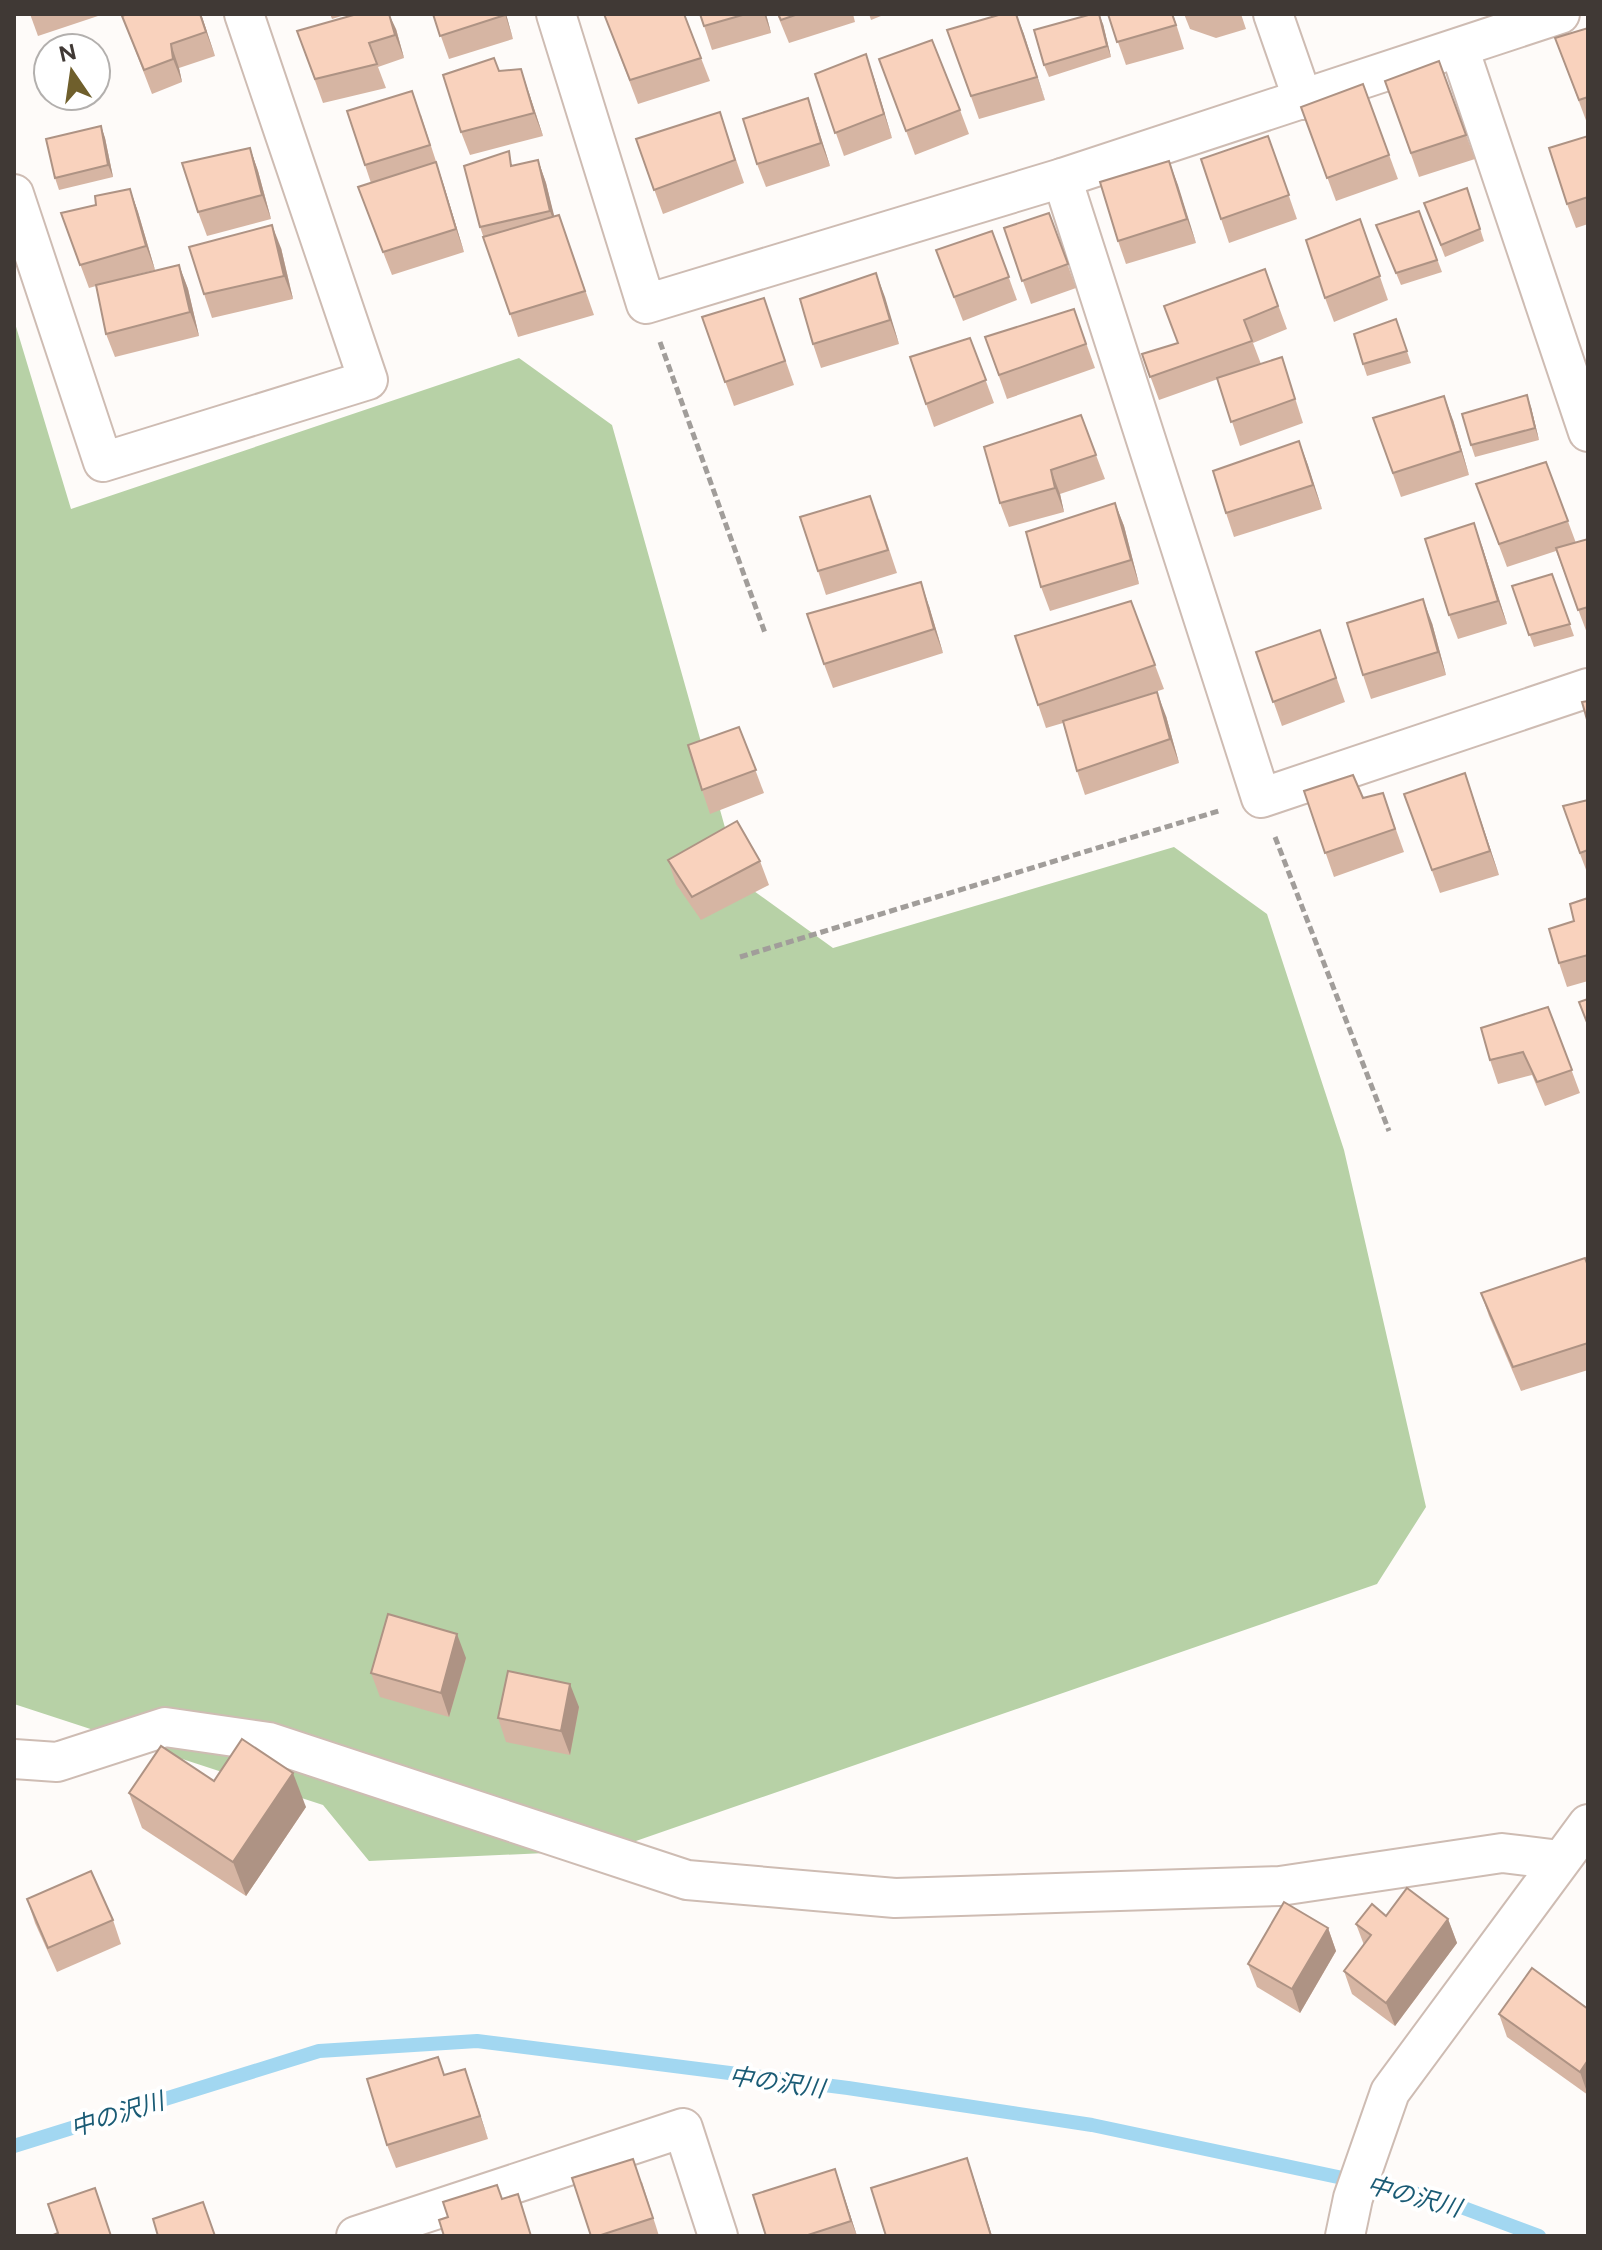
<svg xmlns="http://www.w3.org/2000/svg" width="1602" height="2250" viewBox="0 0 1602 2250" font-family="Figtree,'Noto Sans JP',sans-serif">
<style>
.forest{fill:#b7d1a6}
.lines{fill:none;stroke-linecap:round;stroke-linejoin:round}
.stream{stroke:#a2d7f1;stroke-width:14}
.minor-casing{stroke:#cebcb3;stroke-width:42}
.path{stroke:#a19d9a;stroke-width:5;stroke-dasharray:8 4;stroke-linecap:butt}
.minor{stroke:#fff;stroke-width:38}
.wall{fill:#d6b5a3}
.shaded-wall{fill:#ae9384}
.building{fill:#f9d2bd;stroke:#ae9384;stroke-width:2}
.labels{text-anchor:middle;dominant-baseline:central;stroke-width:8;stroke-linejoin:round;paint-order:stroke}
.water-label{font-size:24px;font-style:italic;fill:#1a5b75;stroke:#fff}
</style>
<rect width="100%" height="100%" fill="#fefbf9"/>
<path class="forest" d="M14 320 71 509 519 358 612 425 740 881 833 948 1174 847 1267 914 1344 1150 1426 1507 1377 1584 610 1850 369 1861 323 1805 14 1704Z"/>
<g class="lines">
<path class="stream" d="M14 2146 319 2051 477 2041 848 2088 1092 2125 1437 2198 1539 2236"/>
<g class="minor-casing">
<g id="minor">
<path d="M556 14 646 304 1062 178 1560 14"/>
<path d="M1273 14 1303 100"/>
<path d="M1459 48 1588 432"/>
<path d="M1062 178 1261 798 1588 688"/>
<path d="M14 194 103 462 368 380 244 14"/>
<path d="M14 1759 57 1762 165 1727 269 1742 687 1880 895 1898 1280 1886 1502 1853 1560 1860"/>
<path d="M356 2236 683 2128 718 2236"/>
<path d="M1345 2236 1353 2198 1390 2092 1588 1824"/>
</g>
</g>
<g class="path">
<path d="M660 342 765 633"/>
<path d="M1275 837 1389 1131"/>
<path d="M740 957 1222 810"/>
</g>
<use href="#minor" class="minor"/>
</g>
<g class="wall">
<path d="M30 14H101V15L38 36Z"/>
<path d="M127 14H201L215 56 179 68 182 82 152 94 122 16Z"/>
<path d="M330 14H348L332 19Z"/>
<path d="M433 14H506L513 39 449 59Z"/>
<path d="M604 14 701 58 710 81 638 104Z"/>
<path d="M700 14H766L771 33 712 50Z"/>
<path d="M777 14H853L855 22 789 43Z"/>
<path d="M869 14H886L871 20Z"/>
<path d="M1016 14 1045 100 979 119 947 30Z"/>
<path d="M1108 14H1173L1184 49 1126 65Z"/>
<path d="M1184 14H1241L1246 29 1216 38 1190 29Z"/>
<path d="M1103 24 1111 57 1049 77 1044 65Z"/>
<path d="M1588 28V123H1587L1555 38Z"/>
<path d="M396 29 404 58 378 67 386 88 323 103 297 31Z"/>
<path d="M879 59 960 110 969 134 915 155Z"/>
<path d="M1439 61 1475 159 1419 177 1385 81Z"/>
<path d="M815 74 874 78 892 138 844 156Z"/>
<path d="M1363 84 1398 179 1336 201 1301 107Z"/>
<path d="M529 93 543 136 470 155 461 132Z"/>
<path d="M347 111 421 115 444 186 464 252 392 275 367 211 371 183Z"/>
<path d="M816 122 830 166 766 187 757 164Z"/>
<path d="M101 126 105 138 113 177 59 190 55 178Z"/>
<path d="M728 136 744 183 663 214 636 139Z"/>
<path d="M1268 136 1297 219 1229 243 1221 219Z"/>
<path d="M1588 136V224L1576 228 1567 204Z"/>
<path d="M250 148 258 171 271 219 207 236 198 212Z"/>
<path d="M538 160 546 183 554 217 559 215 594 315 518 337 480 227Z"/>
<path d="M1169 161 1196 243 1126 264 1118 241Z"/>
<path d="M1467 188 1484 241 1445 257 1424 203Z"/>
<path d="M130 189 138 212 155 270 131 276 179 265 188 289 199 336 115 357 106 334 96 286 89 288 61 213 96 205Z"/>
<path d="M1419 211 1442 272 1401 285 1376 225Z"/>
<path d="M1049 213 1076 288 1031 304 1004 228Z"/>
<path d="M1360 219 1388 300 1334 322 1325 298Z"/>
<path d="M992 231 1017 300 963 321 936 250Z"/>
<path d="M281 248 293 299 212 318 204 294Z"/>
<path d="M1265 269 1287 329 1253 343 1261 364 1282 357 1303 423 1240 446 1218 379 1159 400 1142 354 1178 343Z"/>
<path d="M876 273 899 344 821 368 813 344Z"/>
<path d="M764 298 794 385 734 406 702 317Z"/>
<path d="M1074 309 1095 368 1007 399 985 337Z"/>
<path d="M1396 319 1411 363 1367 376 1363 364Z"/>
<path d="M970 338 994 403 934 427 910 357Z"/>
<path d="M1531 407 1539 440 1475 457 1471 445Z"/>
<path d="M1081 415 1105 479 1060 494 1064 512 1009 527 1000 503Z"/>
<path d="M1373 418 1453 420 1469 475 1401 497Z"/>
<path d="M1299 441 1322 509 1234 537 1226 513Z"/>
<path d="M1546 462 1576 543 1588 539 1587 633 1556 551 1507 567 1476 484Z"/>
<path d="M1115 503 1124 526 1139 584 1050 611 1041 587Z"/>
<path d="M879 519 897 573 826 595 818 571Z"/>
<path d="M1482 546 1507 624 1458 639 1449 615Z"/>
<path d="M1552 574 1574 636 1534 647 1512 586Z"/>
<path d="M1131 601 1164 689 1119 704 1166 716 1179 763 1085 795 1077 771 1063 723 1046 728 1015 636Z"/>
<path d="M929 606 943 653 833 688 824 664Z"/>
<path d="M1432 623 1446 675 1371 699 1363 675Z"/>
<path d="M1320 630 1345 702 1282 726 1256 652Z"/>
<path d="M739 727 764 793 710 814 702 790Z"/>
<path d="M1465 773 1499 875 1440 893 1404 794Z"/>
<path d="M1304 791 1363 798 1383 793 1404 852 1334 877Z"/>
<path d="M1588 800V875L1571 830Z"/>
<path d="M668 860 760 861 769 885 701 920 676 884Z"/>
<path d="M1588 898V981L1567 987 1559 963 1574 921Z"/>
<path d="M1548 1007 1580 1093 1545 1106 1532 1075 1498 1084 1490 1060Z"/>
<path d="M1588 1266V1370L1521 1391 1489 1316 1481 1293Z"/>
<path d="M466 1658 449 1717 380 1697 371 1673Z"/>
<path d="M579 1707 570 1755 506 1742 498 1718Z"/>
<path d="M129 1793 306 1807 246 1896 142 1828Z"/>
<path d="M27 1899 113 1920 121 1944 57 1972 35 1923Z"/>
<path d="M1386 1916 1448 1919 1457 1943 1395 2026 1352 1994 1344 1971 1364 1945 1356 1924Z"/>
<path d="M1328 1928 1336 1951 1300 2013 1257 1987 1248 1964Z"/>
<path d="M1588 2009V2095L1507 2037 1499 2014Z"/>
<path d="M465 2069 488 2139 396 2168 387 2145 444 2075Z"/>
<path d="M835 2169 857 2236H766Z"/>
<path d="M642 2182 659 2236H591Z"/>
</g>
<g class="shaded-wall">
<path d="M200 14H201L215 56 206 32Z"/>
<path d="M389 14 396 29 404 58 395 35Z"/>
<path d="M505 14H506L513 39Z"/>
<path d="M764 14H766L771 33Z"/>
<path d="M1016 14 1024 34 1045 100 1037 77Z"/>
<path d="M1099 14 1103 24 1111 57 1107 46Z"/>
<path d="M171 44 179 68 182 82 173 59Z"/>
<path d="M866 54 874 78 892 138 884 114Z"/>
<path d="M521 69 529 93 543 136 534 113Z"/>
<path d="M808 98 816 122 830 166 821 143Z"/>
<path d="M101 126 105 138 113 177 108 165Z"/>
<path d="M250 148 258 171 271 219 262 195Z"/>
<path d="M538 160 546 183 559 235 550 211Z"/>
<path d="M1169 161 1178 185 1196 243 1187 219Z"/>
<path d="M436 162 444 186 464 252 456 229Z"/>
<path d="M130 189 138 212 155 270 146 246Z"/>
<path d="M272 225 281 248 293 299 284 276Z"/>
<path d="M179 265 188 289 199 336 190 312Z"/>
<path d="M876 273 885 297 899 344 890 320Z"/>
<path d="M1527 395 1531 407 1539 440 1535 428Z"/>
<path d="M1444 396 1453 420 1469 475 1461 451Z"/>
<path d="M1299 441 1308 465 1322 509 1313 485Z"/>
<path d="M1051 470 1060 494 1064 512 1055 488Z"/>
<path d="M1115 503 1124 526 1139 584 1131 560Z"/>
<path d="M1474 523 1482 546 1507 624 1498 601Z"/>
<path d="M921 582 929 606 943 653 934 629Z"/>
<path d="M1423 599 1432 623 1446 675 1438 652Z"/>
<path d="M1157 692 1166 716 1179 763 1170 739Z"/>
<path d="M1465 773 1499 875 1490 851Z"/>
<path d="M457 1634 466 1658 449 1717 441 1693Z"/>
<path d="M570 1684 579 1707 570 1755 561 1731Z"/>
<path d="M293 1773 306 1807 246 1896 233 1862Z"/>
<path d="M1448 1919 1457 1943 1395 2026 1386 2003Z"/>
<path d="M1328 1928 1336 1951 1300 2013 1292 1989Z"/>
<path d="M1588 2060V2095L1580 2072Z"/>
<path d="M465 2069 473 2092 488 2139 480 2116Z"/>
<path d="M967 2158 975 2182 992 2236H991Z"/>
<path d="M835 2169 843 2193 857 2236 851 2221Z"/>
</g>
<g class="building">
<path d="M127 14H200L206 32 171 44 173 59 144 70 122 16Z"/>
<path d="M357 14H389L395 35 369 43 377 64 315 79 297 31Z"/>
<path d="M433 14H505V15L440 36Z"/>
<path d="M604 14H684L701 58 630 80Z"/>
<path d="M700 14H746L704 26Z"/>
<path d="M778 14H798L781 20Z"/>
<path d="M1002 14H1016L1037 77 971 96 947 30Z"/>
<path d="M1092 14H1099L1107 46 1044 65 1034 30Z"/>
<path d="M1108 14H1172L1176 25 1117 42Z"/>
<path d="M1588 28V97L1579 100 1555 38Z"/>
<path d="M932 40 960 110 906 131 879 59Z"/>
<path d="M866 54 884 114 835 133 815 74Z"/>
<path d="M494 58 499 71 521 69 534 113 461 132 443 75Z"/>
<path d="M1439 61 1466 135 1411 153 1385 81Z"/>
<path d="M1363 84 1389 155 1327 178 1301 107Z"/>
<path d="M412 91 430 145 365 165 347 111Z"/>
<path d="M808 98 821 143 757 164 743 119Z"/>
<path d="M720 112 735 160 654 190 636 139Z"/>
<path d="M101 126 108 165 55 178 46 139Z"/>
<path d="M1268 136 1289 195 1221 219 1201 159Z"/>
<path d="M1588 136V197L1567 204 1549 148Z"/>
<path d="M250 148 262 195 198 212 182 163Z"/>
<path d="M509 151 511 166 538 160 550 211 480 227 464 166Z"/>
<path d="M1169 161 1187 219 1118 241 1100 182Z"/>
<path d="M436 162 456 229 383 252 358 187Z"/>
<path d="M1467 188 1480 229 1441 245 1424 203Z"/>
<path d="M130 189 146 246 80 265 61 213 96 205 95 196Z"/>
<path d="M1419 211 1437 260 1396 273 1376 225Z"/>
<path d="M1049 213 1068 264 1022 281 1004 228Z"/>
<path d="M559 215 585 291 510 314 483 237Z"/>
<path d="M1360 219 1380 276 1325 298 1306 240Z"/>
<path d="M272 225 284 276 204 294 189 247Z"/>
<path d="M992 231 1009 277 954 297 936 250Z"/>
<path d="M179 265 190 312 106 334 96 285Z"/>
<path d="M1265 269 1278 306 1244 320 1252 341 1150 377 1142 354 1178 343 1164 306Z"/>
<path d="M876 273 890 320 813 344 800 299Z"/>
<path d="M764 298 785 361 725 382 702 317Z"/>
<path d="M1074 309 1086 344 999 375 985 337Z"/>
<path d="M1396 319 1407 351 1363 364 1354 334Z"/>
<path d="M970 338 986 380 926 404 910 357Z"/>
<path d="M1282 357 1295 399 1231 422 1217 378Z"/>
<path d="M1527 395 1535 428 1471 445 1462 414Z"/>
<path d="M1444 396 1461 451 1393 473 1373 418Z"/>
<path d="M1081 415 1096 455 1051 470 1055 488 1000 503 984 447Z"/>
<path d="M1299 441 1313 485 1226 513 1213 471Z"/>
<path d="M1546 462 1568 521 1499 544 1476 484Z"/>
<path d="M870 496 888 550 818 571 800 517Z"/>
<path d="M1115 503 1131 560 1041 587 1026 532Z"/>
<path d="M1474 523 1498 601 1449 615 1425 539Z"/>
<path d="M1588 539V607L1578 610 1556 548Z"/>
<path d="M1552 574 1570 624 1529 635 1512 586Z"/>
<path d="M921 582 934 629 824 664 807 614Z"/>
<path d="M1423 599 1438 652 1363 675 1347 623Z"/>
<path d="M1131 601 1155 665 1038 705 1015 636Z"/>
<path d="M1320 630 1336 678 1273 702 1256 652Z"/>
<path d="M1157 692 1170 739 1077 771 1063 721Z"/>
<path d="M1588 701V723L1582 702Z"/>
<path d="M739 727 756 770 702 790 688 745Z"/>
<path d="M1465 773 1490 851 1432 870 1404 794Z"/>
<path d="M1353 775 1363 798 1383 793 1395 829 1325 853 1304 791Z"/>
<path d="M1588 800V850L1580 853 1563 806Z"/>
<path d="M737 821 760 861 692 897 668 860Z"/>
<path d="M1588 898V955L1559 963 1549 929 1574 921 1570 904Z"/>
<path d="M1588 999V1025L1579 1002Z"/>
<path d="M1548 1007 1572 1070 1537 1082 1523 1052 1490 1060 1481 1028Z"/>
<path d="M1585 1258 1588 1266V1343L1513 1367 1481 1293Z"/>
<path d="M388 1614 457 1634 441 1693 371 1673Z"/>
<path d="M508 1671 570 1684 561 1731 498 1718Z"/>
<path d="M242 1739 293 1773 233 1862 129 1793 161 1746 214 1781Z"/>
<path d="M91 1871 113 1920 48 1948 27 1899Z"/>
<path d="M1407 1888 1448 1919 1386 2003 1344 1971 1371 1935 1356 1924 1372 1904 1386 1916Z"/>
<path d="M1284 1902 1328 1928 1292 1989 1248 1964Z"/>
<path d="M1532 1968 1588 2009V2060L1580 2072 1499 2014Z"/>
<path d="M438 2057 444 2075 465 2069 480 2116 387 2145 367 2079Z"/>
<path d="M967 2158 991 2236H886L871 2188Z"/>
<path d="M633 2159 653 2218 598 2236H591L572 2178Z"/>
<path d="M835 2169 851 2221 805 2236H766L753 2195Z"/>
<path d="M497 2185 502 2199 518 2194 531 2236H444L439 2220 448 2217 443 2202Z"/>
<path d="M95 2188 111 2236H51L58 2233 48 2204Z"/>
<path d="M203 2202 215 2236H158L153 2219Z"/>
</g>
<g class="labels">
<g class="water-label">
<text transform="translate(777 2082) rotate(8)">中の沢川</text>
<text transform="translate(117 2114) rotate(-17)">中の沢川</text>
<text transform="translate(1414 2196) rotate(15)">中の沢川</text>
</g>
</g>
<rect width="1602" height="2250" fill="none" stroke="#403935" stroke-width="32"/>
<g transform="translate(72 72) rotate(347)"><circle r="38" fill="#ffffff" stroke="#b3b0ae" stroke-width="2"/>
<path d="M0-6L14 30L0 20L-14 30Z" fill="#6f5f2c"/>
<text y="-12" font-size="22" font-weight="bold" text-anchor="middle" fill="#403935">N</text>
</g>
</svg>
